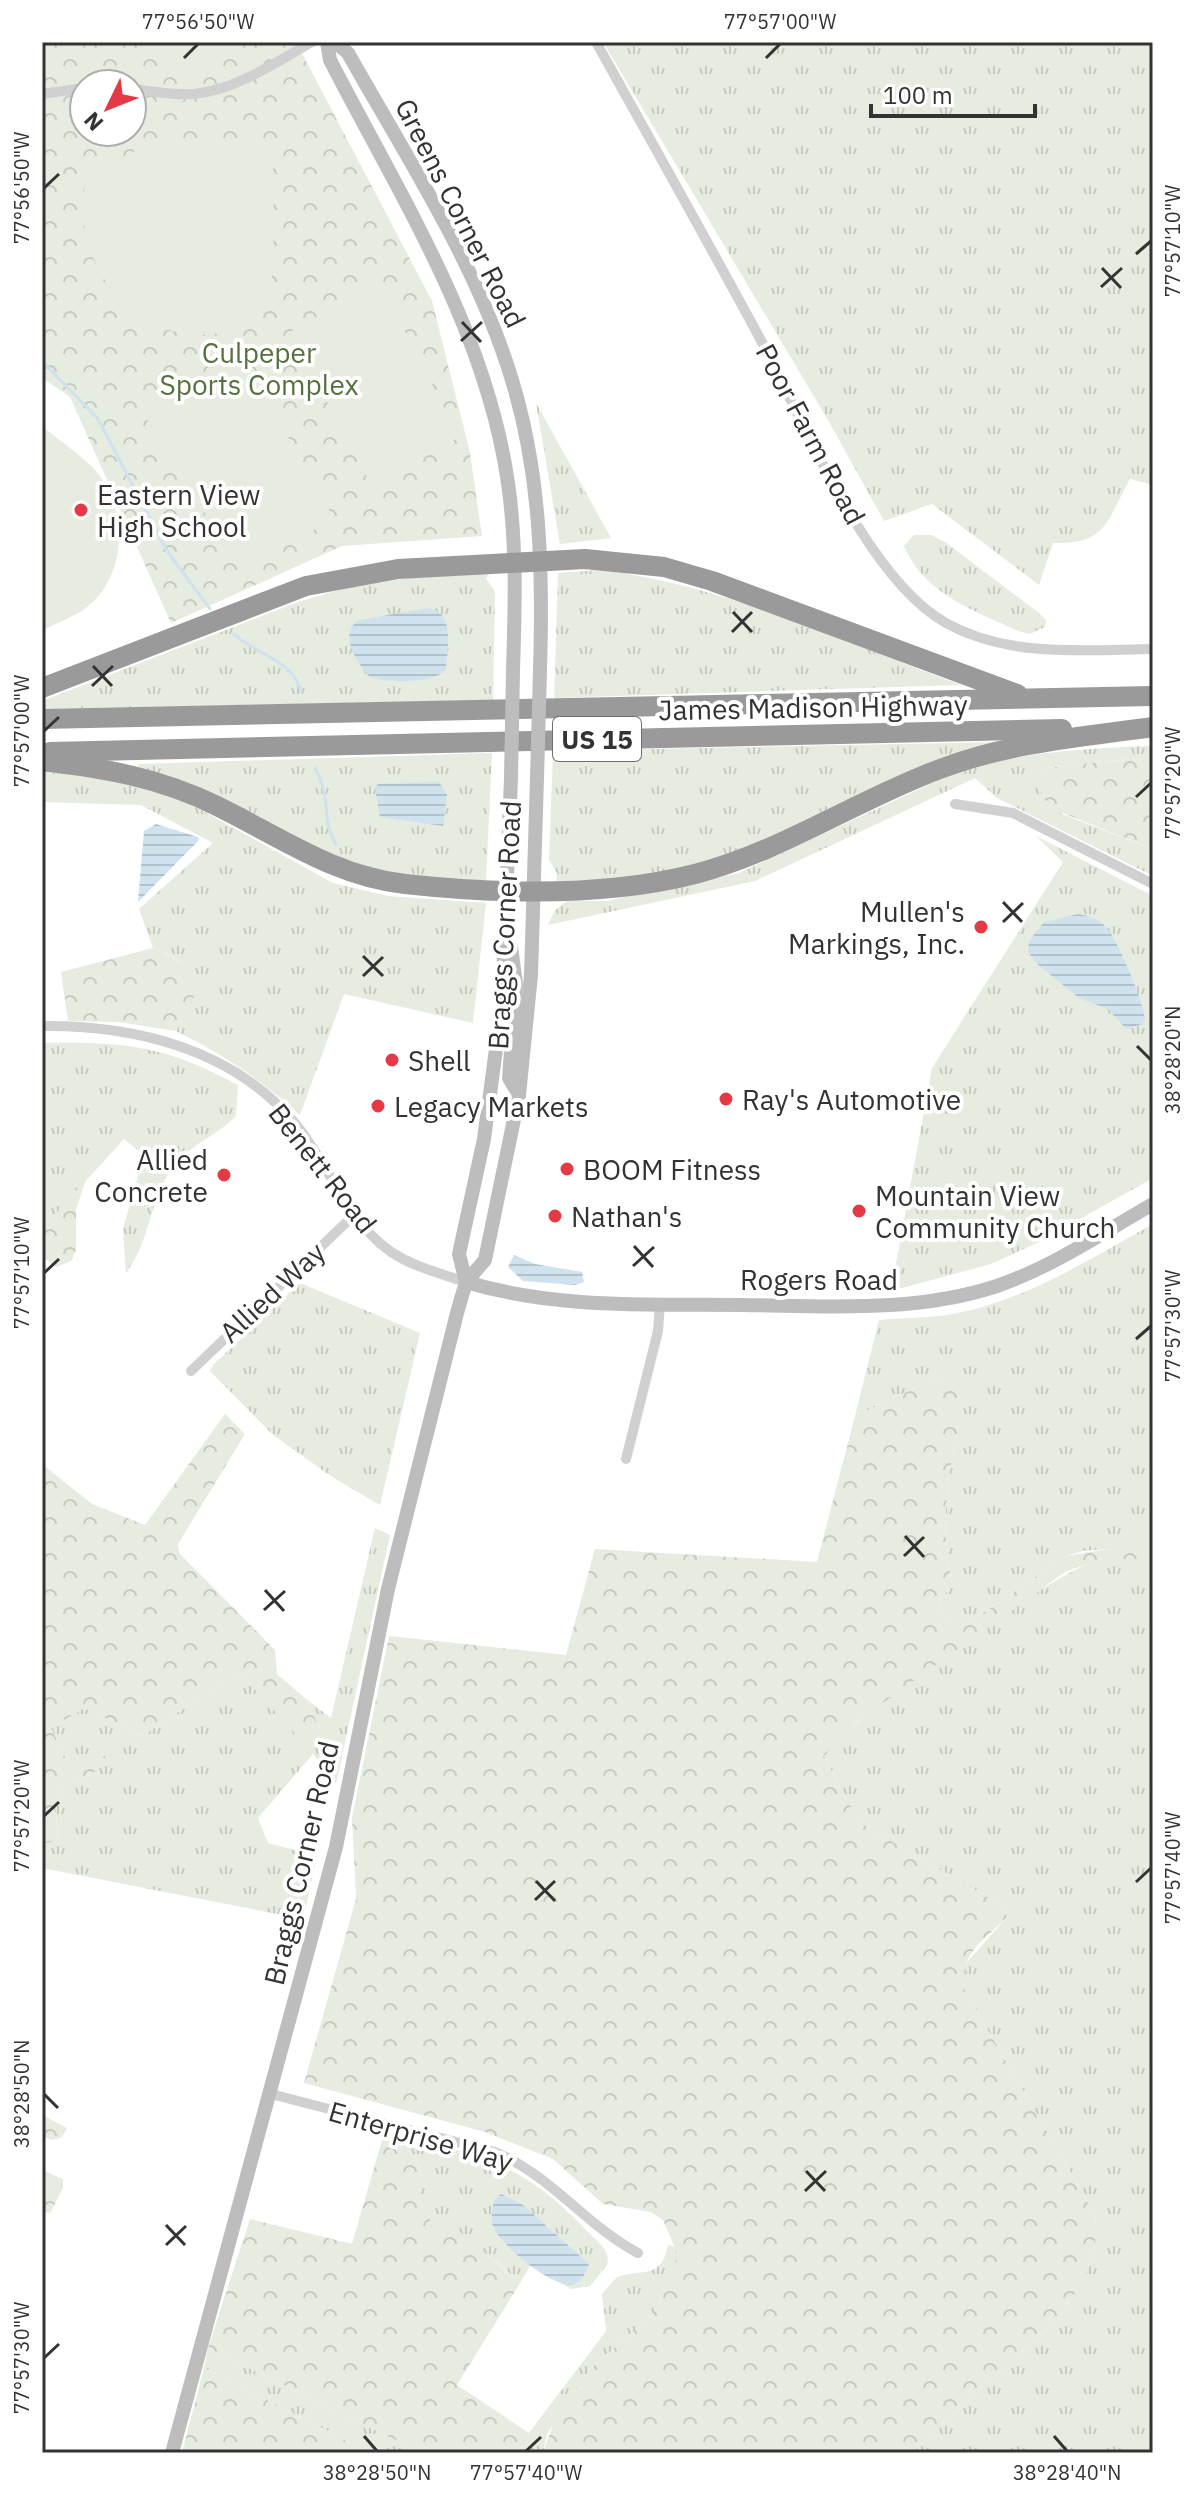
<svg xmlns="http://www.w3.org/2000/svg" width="1195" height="2495" viewBox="0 0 1195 2495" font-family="'IBM Plex Sans',sans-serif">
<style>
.grass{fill:url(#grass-tufts)}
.forest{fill:url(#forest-crowns);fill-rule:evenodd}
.pitch{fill:#e6ecdf}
.water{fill:url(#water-rules)}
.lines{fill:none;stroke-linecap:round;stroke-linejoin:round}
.stream{stroke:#cfe2ee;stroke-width:3}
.street{stroke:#d0d0d0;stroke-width:10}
.secondary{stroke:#bdbdbd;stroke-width:14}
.highway{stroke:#9a9a9a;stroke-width:20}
.secondary-bridge{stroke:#bdbdbd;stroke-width:14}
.ticks{fill:none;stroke:#333;stroke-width:3}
.poi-dot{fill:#e63946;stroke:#fff;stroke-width:3}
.labels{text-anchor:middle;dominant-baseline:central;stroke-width:8;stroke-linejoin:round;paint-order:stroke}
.shield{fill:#fff;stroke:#707070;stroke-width:2}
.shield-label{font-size:26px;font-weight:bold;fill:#333}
.street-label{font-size:28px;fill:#333;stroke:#fff}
.park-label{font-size:28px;fill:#56703f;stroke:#fff}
.poi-label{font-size:28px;fill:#333;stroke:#fff;text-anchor:start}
.neatline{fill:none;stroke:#333;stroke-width:3}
.ticks-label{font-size:20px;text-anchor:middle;fill:#333}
</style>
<defs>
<pattern id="grass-tufts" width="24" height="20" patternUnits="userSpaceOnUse" patternTransform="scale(2)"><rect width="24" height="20" fill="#e6ecdf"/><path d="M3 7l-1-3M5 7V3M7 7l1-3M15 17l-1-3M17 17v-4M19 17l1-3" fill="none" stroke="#c6cbc0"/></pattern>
<pattern id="forest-crowns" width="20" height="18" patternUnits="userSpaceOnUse" patternTransform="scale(2)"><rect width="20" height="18" fill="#e6ecdf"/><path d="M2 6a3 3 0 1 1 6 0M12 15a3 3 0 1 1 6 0" fill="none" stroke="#c6cbc0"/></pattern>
<pattern id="water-rules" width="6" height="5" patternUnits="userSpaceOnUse" patternTransform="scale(2)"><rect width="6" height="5" fill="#cfe2ee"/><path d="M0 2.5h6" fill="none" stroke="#b2c2cd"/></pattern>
</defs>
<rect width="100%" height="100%" fill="#fff"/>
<g class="grass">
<path d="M603 42H1153V485L1130 479C1106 521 1108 544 1053 543L1039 585 932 504 884 521 828 420Z"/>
<path d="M536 403 611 538 560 544Z"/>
<path d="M914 535H931L945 542 1039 613 1046 620 1045 627 1030 634 1018 631C975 611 924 594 904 546Z"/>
<path d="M599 570C716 582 849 644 961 685L554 698 558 573Z"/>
<path d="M489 573 486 579 495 591 493 700 42 709V701L298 602 349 587 435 574Z"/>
<path d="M1000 742 708 862 630 879 556 881 557 873 549 860 553 751Z"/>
<path d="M1153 746V761L1140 758 1038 769 1062 814 1153 849V876L997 798 975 778 755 881 548 925 555 910 567 901H607L739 873 956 772C1021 752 1086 748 1153 746Z"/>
<path d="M492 753 486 881 416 879 336 860 139 770 138 764Z"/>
<path d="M42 768 139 784 194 806 333 883 388 896 486 903 473 1023 344 994 300 1115C261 1080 223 1054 176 1031L192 1002C186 968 187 960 153 948L139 909 213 843 141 805 42 802Z"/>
<path d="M1036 836 1153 896V1178L1037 1243 991 1264 891 1291 932 1068 1063 862Z"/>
<path d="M42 1043C126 1042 163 1045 238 1085L236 1116C216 1137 187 1145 170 1171 149 1204 150 1241 126 1273L123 1229 144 1155 124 1139 42 1229Z"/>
<path d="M1153 1224V1545L1083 1551 1066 1556 963 1627H953L942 1616 939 1600 953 1585C937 1531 950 1453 966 1399L946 1378 928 1382 855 1416 879 1320C902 1318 925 1318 947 1315 1022 1303 1088 1260 1153 1224Z"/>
<path d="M300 1283 420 1333 380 1505 332 1477 272 1434 210 1371 213 1365Z"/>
<path d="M375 1528 390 1535 336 1784 313 1754 258 1818 268 1843 317 1856 303 1919 42 1868V1844L58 1839 55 1802 58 1789 93 1773 68 1763 51 1728 84 1708 142 1736 239 1672 301 1739 320 1729 305 1698 331 1718Z"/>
<path d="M1101 1559H1153V2453H911L1057 2320C1079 2290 1104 2251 1094 2213L964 1989 961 1969 1007 1917 1001 1905 867 1827 846 1800 824 1756C844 1720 1059 1568 1101 1559Z"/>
<path d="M384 2133C476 2154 519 2159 586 2230 596 2240 611 2250 607 2265L590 2286 571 2289 530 2266 520 2283C498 2263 477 2245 450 2231 443 2227 435 2227 429 2220 404 2185 447 2158 382 2140Z"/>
<path d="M668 2245 676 2247 678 2256 653 2315 590 2369 547 2434 543 2453H525L529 2433 606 2331 602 2294 616 2278C640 2267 661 2282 668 2245Z"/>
<path d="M208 2348 422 2453H371L204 2368Z"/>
</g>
<g class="forest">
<path d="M42 42H296L432 301 470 453 482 536 342 546 171 623 70 397 42 378ZM84 84H132V132H84Z"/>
<path d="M1140 758 1153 761V849L1050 808 1042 795 1037 769Z"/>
<path d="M153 948C175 956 184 964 196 984L193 1002 176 1031 119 1022 68 1021 61 972Z"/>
<path d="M86 1180 76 1209V1250L71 1261 56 1267 42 1256V1229Z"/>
<path d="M946 1378 959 1386 966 1399C950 1453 937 1531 953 1585L939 1600 942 1616 953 1627H963L1066 1556 1143 1543 1153 1545V1559H1101L1065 1572 856 1722 824 1756 846 1800 867 1827 1001 1905 1007 1917C983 1941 960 1953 964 1989L1094 2213C1104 2251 1079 2290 1057 2320L911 2453H543L557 2413 590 2369 653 2315 678 2255 663 2220 651 2212 603 2204 553 2159 485 2132 304 2083 356 1899 352 1818 389 1636 566 1655 595 1549 817 1562 855 1416 928 1382Z"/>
<path d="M225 1414 245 1434 178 1544 179 1553 275 1650 277 1674 305 1698 320 1729 317 1736 301 1740 239 1672 142 1736 84 1708 51 1728 68 1763 93 1751 109 1758 93 1773 58 1789 55 1802 58 1840 42 1844V1464L92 1504 145 1525Z"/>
<path d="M42 2115 67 2128 62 2137 52 2140 42 2136Z"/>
<path d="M382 2140C447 2157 403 2188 434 2225L460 2232 520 2283 457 2385 529 2433 525 2453H422L208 2348 250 2219 352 2244Z"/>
<path d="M42 2170 63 2179V2188L50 2213 42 2212Z"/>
<path d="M204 2368 371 2453H182Z"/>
</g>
<g class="pitch">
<path d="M159 42H247L180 79Z"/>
<path d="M253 144 273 162 274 272 249 328C233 330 215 335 199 335 121 333 69 250 86 180L142 147Z"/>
<path d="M379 281 459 437 373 488 290 332Z"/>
<path d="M240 352 334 519 240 570 141 410Z"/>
<path d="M42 426C60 442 89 459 102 479 128 519 125 577 86 608 74 617 56 623 42 631Z"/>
</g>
<g class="water">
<path d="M429 608C456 613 447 650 446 670 433 684 387 683 370 677 357 663 337 633 359 620Z"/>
<path d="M439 782 447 795 443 826 380 817 375 788 378 784Z"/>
<path d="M156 824 198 837 199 840 138 902 144 831Z"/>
<path d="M1078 914C1089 916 1098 918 1106 927 1118 940 1143 1001 1145 1019L1142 1024 1126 1029 1108 1009 1079 998 1036 963 1028 952 1029 941 1044 922Z"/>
<path d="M514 1255 535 1264 582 1272 584 1282 575 1285 523 1281 508 1267Z"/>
<path d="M501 2194 523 2205 589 2264C586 2271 582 2282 574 2284 554 2290 499 2244 493 2226 490 2218 493 2208 494 2200Z"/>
</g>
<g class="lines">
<g class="stream">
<path d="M42 361 98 419 167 551 210 609"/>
<path d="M234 634C255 654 295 661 301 692"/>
<path d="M315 768C333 801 320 817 336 845"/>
</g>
<g class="street">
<path d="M596 42C650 139 704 235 757 333 802 416 864 577 946 623 1009 658 1084 650 1153 649"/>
<path d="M132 89C152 91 173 96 194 94 236 90 276 62 312 42"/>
<path d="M42 94 84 88"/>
<path d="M955 804 1013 813 1153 884"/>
<path d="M42 1026C135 1025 232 1049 294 1122 331 1166 350 1232 403 1259 422 1269 445 1275 466 1282"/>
<path d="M191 1371 354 1215"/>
<path d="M626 1459 658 1331 660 1304"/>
<path d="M271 2094 495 2152C551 2175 585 2225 638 2253"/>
</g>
<g class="secondary">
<path d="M327 42 330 60C400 196 486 329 508 483 517 546 515 608 513 671"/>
<path d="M335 42 348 53C407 158 477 264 512 380 541 475 543 572 540 670"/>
<path d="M511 947 516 984 509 1078 519 1095"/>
<path d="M466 1282C556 1309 649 1304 743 1305 828 1306 915 1313 997 1286 1052 1267 1102 1233 1153 1204"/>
<path d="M466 1282 459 1254 484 1139 502 1004 511 778"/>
<path d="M172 2453 336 1847 388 1589 457 1313 466 1282 485 1260 519 1095 531 975 537 778"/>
</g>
<g class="highway">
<path d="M42 688 306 586 398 569 585 559 664 567 712 581 1017 694"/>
<path d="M42 719 1153 696"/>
<path d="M50 752 1062 729"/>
<path d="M42 761C104 768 161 778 217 806 280 837 334 876 405 884 497 894 605 897 695 874 780 852 857 800 940 769 1008 743 1081 737 1153 727"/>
</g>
<g class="secondary-bridge">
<path d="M511 778 513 671"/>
<path d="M537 778 540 670"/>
</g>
</g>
<path class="ticks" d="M184 58 198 44M766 58 780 44M44 188 59 174M1136 254 1151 241M1102 268 1121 288M1101 287 1122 268M462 322 481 342M461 341 482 322M733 612 752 632M732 632 752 612M93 666 112 686M92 686 113 666M44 731 59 717M1136 797 1151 783M1003 902 1022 922M1003 922 1023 903M363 956 383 976M363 976 383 957M1137 1046 1151 1060M634 1246 653 1267M633 1266 654 1247M44 1273 59 1259M1136 1339 1151 1326M905 1536 924 1557M904 1556 924 1537M265 1590 284 1611M264 1610 285 1591M44 1816 59 1802M536 1881 555 1901M1136 1882 1151 1868M535 1900 555 1881M44 2094 58 2108M806 2171 825 2191M805 2191 826 2171M166 2225 185 2245M166 2245 186 2226M44 2358 59 2344M364 2436 377 2451M1054 2436 1067 2451M526 2451 541 2437"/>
<g class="poi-dot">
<circle cx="81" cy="510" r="8"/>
<circle cx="981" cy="927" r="8"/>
<circle cx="392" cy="1060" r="8"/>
<circle cx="726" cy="1099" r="8"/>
<circle cx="378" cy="1106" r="8"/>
<circle cx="567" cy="1169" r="8"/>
<circle cx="224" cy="1175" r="8"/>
<circle cx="859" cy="1211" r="8"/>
<circle cx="555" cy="1216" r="8"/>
</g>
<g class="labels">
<rect class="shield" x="553" y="717" width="88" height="44" rx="6"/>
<g class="shield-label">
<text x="597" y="739">US 15</text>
</g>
<g class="street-label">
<text transform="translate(461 213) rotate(63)">Greens Corner Road</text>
<text transform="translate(811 434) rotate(62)">Poor Farm Road</text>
<text transform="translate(813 707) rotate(-1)">James Madison Highway</text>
<text transform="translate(504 925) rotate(-87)">Braggs Corner Road</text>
<text transform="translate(323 1168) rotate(52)">Benett Road</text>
<text x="819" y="1279">Rogers Road</text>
<text transform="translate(272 1292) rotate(-43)">Allied Way</text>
<text transform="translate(301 1863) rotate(-77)">Braggs Corner Road</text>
<text transform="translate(421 2136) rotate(16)">Enterprise Way</text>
</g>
<g class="park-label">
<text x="259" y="352">Culpeper<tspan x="259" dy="32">Sports Complex</tspan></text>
</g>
<g class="poi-label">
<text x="97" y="494">Eastern View<tspan x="97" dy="32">High School</tspan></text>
<text x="965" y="911" text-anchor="end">Mullen's<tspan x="965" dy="32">Markings, Inc.</tspan></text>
<text x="408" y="1060">Shell</text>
<text x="742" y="1099">Ray's Automotive</text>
<text x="394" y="1106">Legacy Markets</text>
<text x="208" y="1159" text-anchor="end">Allied<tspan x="208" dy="32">Concrete</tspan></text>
<text x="583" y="1169">BOOM Fitness</text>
<text x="875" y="1195">Mountain View<tspan x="875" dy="32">Community Church</tspan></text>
<text x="571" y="1216">Nathan's</text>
</g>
</g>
<rect width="1195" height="2495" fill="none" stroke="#ffffff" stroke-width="88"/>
<g transform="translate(108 108) rotate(227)"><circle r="38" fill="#ffffff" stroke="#adadad" stroke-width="2"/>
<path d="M0-6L14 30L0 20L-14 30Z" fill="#e63946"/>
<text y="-12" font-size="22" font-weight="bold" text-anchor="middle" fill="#333333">N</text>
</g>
<path d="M871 104v12h164v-12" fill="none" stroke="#333333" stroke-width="4"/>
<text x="883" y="104" font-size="24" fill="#333333" stroke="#ffffff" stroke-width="6" paint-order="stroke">100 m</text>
<rect x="44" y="44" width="1107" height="2407" class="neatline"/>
<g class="ticks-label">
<text x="198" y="29">77°56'50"W</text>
<text x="780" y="29">77°57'00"W</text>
<text transform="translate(22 188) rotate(-90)" y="7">77°56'50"W</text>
<text transform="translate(1173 241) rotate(-90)" y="7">77°57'10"W</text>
<text transform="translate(22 731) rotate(-90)" y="7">77°57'00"W</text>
<text transform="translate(1173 783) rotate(-90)" y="7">77°57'20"W</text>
<text transform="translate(1173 1060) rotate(-90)" y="7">38°28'20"N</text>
<text transform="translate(22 1273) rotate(-90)" y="7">77°57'10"W</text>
<text transform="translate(1173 1326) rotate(-90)" y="7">77°57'30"W</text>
<text transform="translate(22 1816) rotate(-90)" y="7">77°57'20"W</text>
<text transform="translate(1173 1868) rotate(-90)" y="7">77°57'40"W</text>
<text transform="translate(22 2094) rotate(-90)" y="7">38°28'50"N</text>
<text transform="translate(22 2358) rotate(-90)" y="7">77°57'30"W</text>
<text x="377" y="2480">38°28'50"N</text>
<text x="526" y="2480">77°57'40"W</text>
<text x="1067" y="2480">38°28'40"N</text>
</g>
</svg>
